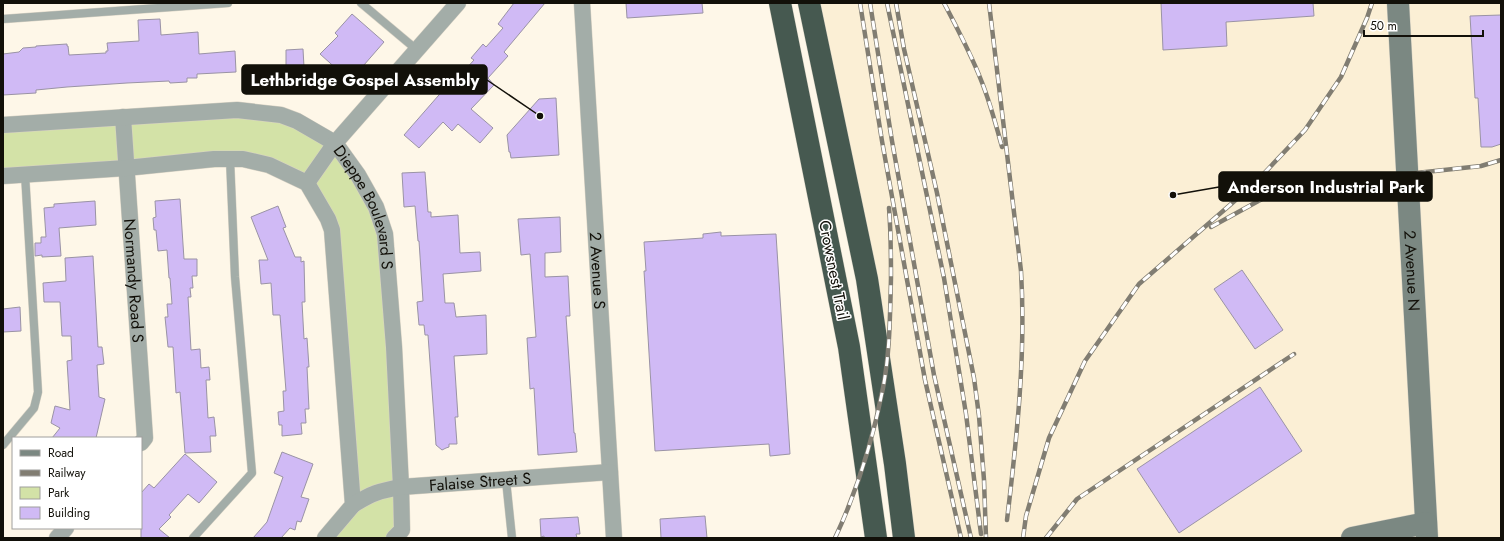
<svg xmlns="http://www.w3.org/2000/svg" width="1504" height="541" viewBox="0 0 1504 541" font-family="Jost,sans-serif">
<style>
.built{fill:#fbefd5}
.green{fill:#d3e2a7}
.building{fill:#d0baf5;stroke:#9a93a5}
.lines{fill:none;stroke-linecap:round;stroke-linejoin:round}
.lane-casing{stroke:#d8d2c4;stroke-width:9}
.street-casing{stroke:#d8d2c4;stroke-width:17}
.secondary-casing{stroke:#d8d2c4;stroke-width:23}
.highway-casing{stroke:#d8d2c4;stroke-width:23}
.lane{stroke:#a3ada8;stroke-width:8}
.street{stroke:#a3ada8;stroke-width:16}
.secondary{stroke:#7b8882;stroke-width:22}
.highway{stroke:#465950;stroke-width:22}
.rail-casing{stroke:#817d72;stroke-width:4.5}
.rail{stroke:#fff;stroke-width:3;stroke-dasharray:9;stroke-linecap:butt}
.labels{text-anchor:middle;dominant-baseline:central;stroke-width:3;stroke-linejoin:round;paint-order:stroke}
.street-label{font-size:16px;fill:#121009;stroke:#fff}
.leader{fill:none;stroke:#121009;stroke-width:1.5}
.callout-dot{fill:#121009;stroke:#fff;stroke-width:1.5}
.callout{fill:#121009;stroke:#121009;stroke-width:1.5}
.callout-label{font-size:17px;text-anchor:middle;font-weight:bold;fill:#fff}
</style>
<rect width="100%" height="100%" fill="#fef7e8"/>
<path class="built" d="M808 3H1501V538H904Z"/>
<path class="green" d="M261 112 335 143 376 207 394 347V538H325L353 505 332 230 307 183 269 165 3 176V125Z"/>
<g class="building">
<path d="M514 3H545L504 52 508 56 488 78 494 85 471 109 493 128 480 143 458 124 452 131 443 122 419 148 404 135 452 80 454 82 474 60 471 58 483 44 486 47 503 28 498 24Z"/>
<path d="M626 3H702L703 13 627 18Z"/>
<path d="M1161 3H1313L1314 16 1226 22 1227 46 1163 50Z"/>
<path d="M352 14 384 42 350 81 320 54 338 36 335 33Z"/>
<path d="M1501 15V144L1492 147H1481L1478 98H1475L1470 16Z"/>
<path d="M160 19 161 35 198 32 199 54 235 51 236 72 197 74V78H187V82L170 83 169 81 127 83 67 87 36 90V93L3 95V54L19 52 23 48 36 47V46L67 44V46H68L69 55 106 53V51H108L107 43 139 41 138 20Z"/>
<path d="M303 49 304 67 286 68V50Z"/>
<path d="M556 98 559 155 511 158 510 152H509L507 135 539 99Z"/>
<path d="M425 172 428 212H431V217L458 215 460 253 480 252 481 271 443 274 445 303H454L456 317 486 315 487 354 454 356 458 417H455L457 444H449V447L446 448 442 450 436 445 428 335H425L424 325H419L417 302 423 301 419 241H418L415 206 404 207 402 173Z"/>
<path d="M180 199 184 259H197V276H192L193 288H190L191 297H188L191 350 200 349 201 368 209 367 210 380H206L208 418 214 417 216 436H210L211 452 185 453 180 392 176 393 173 347H168L165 317H168L167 304H172L170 278H169L167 250 158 251 156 230H154L153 218 156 217 155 201Z"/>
<path d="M95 201 96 225 59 228 61 256 42 257V255L35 256V243H41V237H46L44 208 54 207V204Z"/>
<path d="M278 206 286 227 283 228 295 257H301V262L304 261 305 302H302L304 339 307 338 309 367H307L309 409H305L306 423H301L302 434 282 436V425H279L278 412 284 411 283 391H286L280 315H273L271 283 261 284 259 260H268L251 217Z"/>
<path d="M560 217 561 252 545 253V277L568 276 570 316H566L574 433H575L577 452 538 455 534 388 530 389 527 338 536 337 530 254 521 255 518 219Z"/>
<path d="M721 232V236L776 234 790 454 770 456 769 444 655 451 644 271H646L644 242 703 238V234Z"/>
<path d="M93 256 98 347H102L104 364 97 365 99 397 105 399 96 438H52L60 428 51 423 55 406 70 410 67 361 72 360 71 336H62L60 302H44L43 283 66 281 65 258Z"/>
<path d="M1242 270 1283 330 1255 349 1214 289Z"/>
<path d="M20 307 21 331 3 332V309Z"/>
<path d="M1260 387 1302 451 1179 533 1137 469Z"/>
<path d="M282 452 313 464 301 497 309 499 301 522 297 521 295 530 290 528 281 538H253L267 522 283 477 274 473Z"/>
<path d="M185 454 217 482 199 503 188 494 169 515 171 517 159 529 170 538H141V493L149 484 154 488Z"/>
<path d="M705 516 707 538H661L660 519Z"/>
<path d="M578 517 580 534H576L577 538H544V536L541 537 540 519Z"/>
</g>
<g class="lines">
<g class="lane-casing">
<g id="lane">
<path d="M361 3 417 50"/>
<path d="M3 19 228 3"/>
<path d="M3 445 34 408 38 392 25 174"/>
<path d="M506 480 512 538"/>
<path d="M193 538 252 473 235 277 230 159"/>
</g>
</g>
<g class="street-casing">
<g id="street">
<path id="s1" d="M582 3 614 538"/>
<path id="s2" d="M123 117 145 438 141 443"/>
<path id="s3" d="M3 125 237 110 281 115 297 121 335 143 358 175 376 207 385 234 394 347 401 487 402 530 394 538"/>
<path d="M3 176 126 168 214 159H243L269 165 307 183 328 219 332 230 353 505 325 538"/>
<path d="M307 183 335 143 458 3"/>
<path id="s4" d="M353 505C372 493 379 491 401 487L610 472"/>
<path d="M57 538 66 528"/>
</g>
</g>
<g class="secondary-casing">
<g id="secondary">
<path id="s5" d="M1398 3 1427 538"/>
<path d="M1352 538 1426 523"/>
</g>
</g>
<g class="highway-casing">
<g id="highway">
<path d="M780 3 849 347 876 538"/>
<path d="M809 3 867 279 895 464 904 538"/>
</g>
</g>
<use href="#lane" class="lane"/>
<use href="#street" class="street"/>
<use href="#secondary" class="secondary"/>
<use href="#highway" class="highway"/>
<g class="rail-casing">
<g id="rail">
<path d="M860 3 882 141 925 380 961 538"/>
<path d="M870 3 892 141 934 375 971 538"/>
<path d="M887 3 944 278 966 414 981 534"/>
<path d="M896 3 904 49 937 193 974 378 979 416 984 480 986 538"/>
<path d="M944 3C957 28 971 54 981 80 990 102 996 125 1002 147"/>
<path d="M989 3 1021 271C1026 354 1017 437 1007 520"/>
<path d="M1211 227 1262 199 1326 180 1407 174 1481 166 1501 160"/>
<path d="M835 538C857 491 873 439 883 388 890 352 890 315 891 278 891 255 891 232 889 208"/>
<path d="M1023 538 1026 516 1049 438 1085 361 1139 284 1253 185 1305 130 1341 77 1367 18 1372 3"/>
<path d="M1046 538 1077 499 1294 354"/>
</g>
</g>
<use href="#rail" class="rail"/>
</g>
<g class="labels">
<g class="street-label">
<text stroke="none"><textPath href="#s3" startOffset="412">Dieppe Boulevard S</textPath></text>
<text transform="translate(834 270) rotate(79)">Crowsnest Trail</text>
<text stroke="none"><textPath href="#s5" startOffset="268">2 Avenue N</textPath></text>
<text stroke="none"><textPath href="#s1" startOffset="268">2 Avenue S</textPath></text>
<text stroke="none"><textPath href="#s2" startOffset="164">Normandy Road S</textPath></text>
<text stroke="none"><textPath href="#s4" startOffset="131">Falaise Street S</textPath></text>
</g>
</g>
<path class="leader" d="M540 116L487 80M1173 195L1219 187"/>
<g class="callout-dot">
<circle cx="540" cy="116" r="4"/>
<circle cx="1173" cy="195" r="4"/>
</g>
<g class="callout">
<rect x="242" y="65" width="245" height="29" rx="4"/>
<rect x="1219" y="172" width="213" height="29" rx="4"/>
</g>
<g class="callout-label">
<text x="365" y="86">Lethbridge Gospel Assembly</text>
<text x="1326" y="193">Anderson Industrial Park</text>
</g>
<rect width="1504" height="541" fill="none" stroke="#121009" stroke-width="8"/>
<rect x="12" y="437" width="130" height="92" fill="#ffffff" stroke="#a09f9d"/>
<rect x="20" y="450" width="20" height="6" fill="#7b8882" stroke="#a09f9d"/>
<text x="48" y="457" font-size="12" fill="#121009">Road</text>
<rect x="20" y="470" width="20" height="6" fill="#817d72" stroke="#a09f9d"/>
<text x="48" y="477" font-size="12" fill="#121009">Railway</text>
<rect x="20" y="487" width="20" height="12" fill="#d3e2a7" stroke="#a09f9d"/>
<text x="48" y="497" font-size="12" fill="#121009">Park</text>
<rect x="20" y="507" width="20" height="12" fill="#d0baf5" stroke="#a09f9d"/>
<text x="48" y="517" font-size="12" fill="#121009">Building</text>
<path d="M1364 30v6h119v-6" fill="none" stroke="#121009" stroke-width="2"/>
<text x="1370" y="30" font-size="12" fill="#121009" stroke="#ffffff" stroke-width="3" paint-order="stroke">50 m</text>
</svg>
